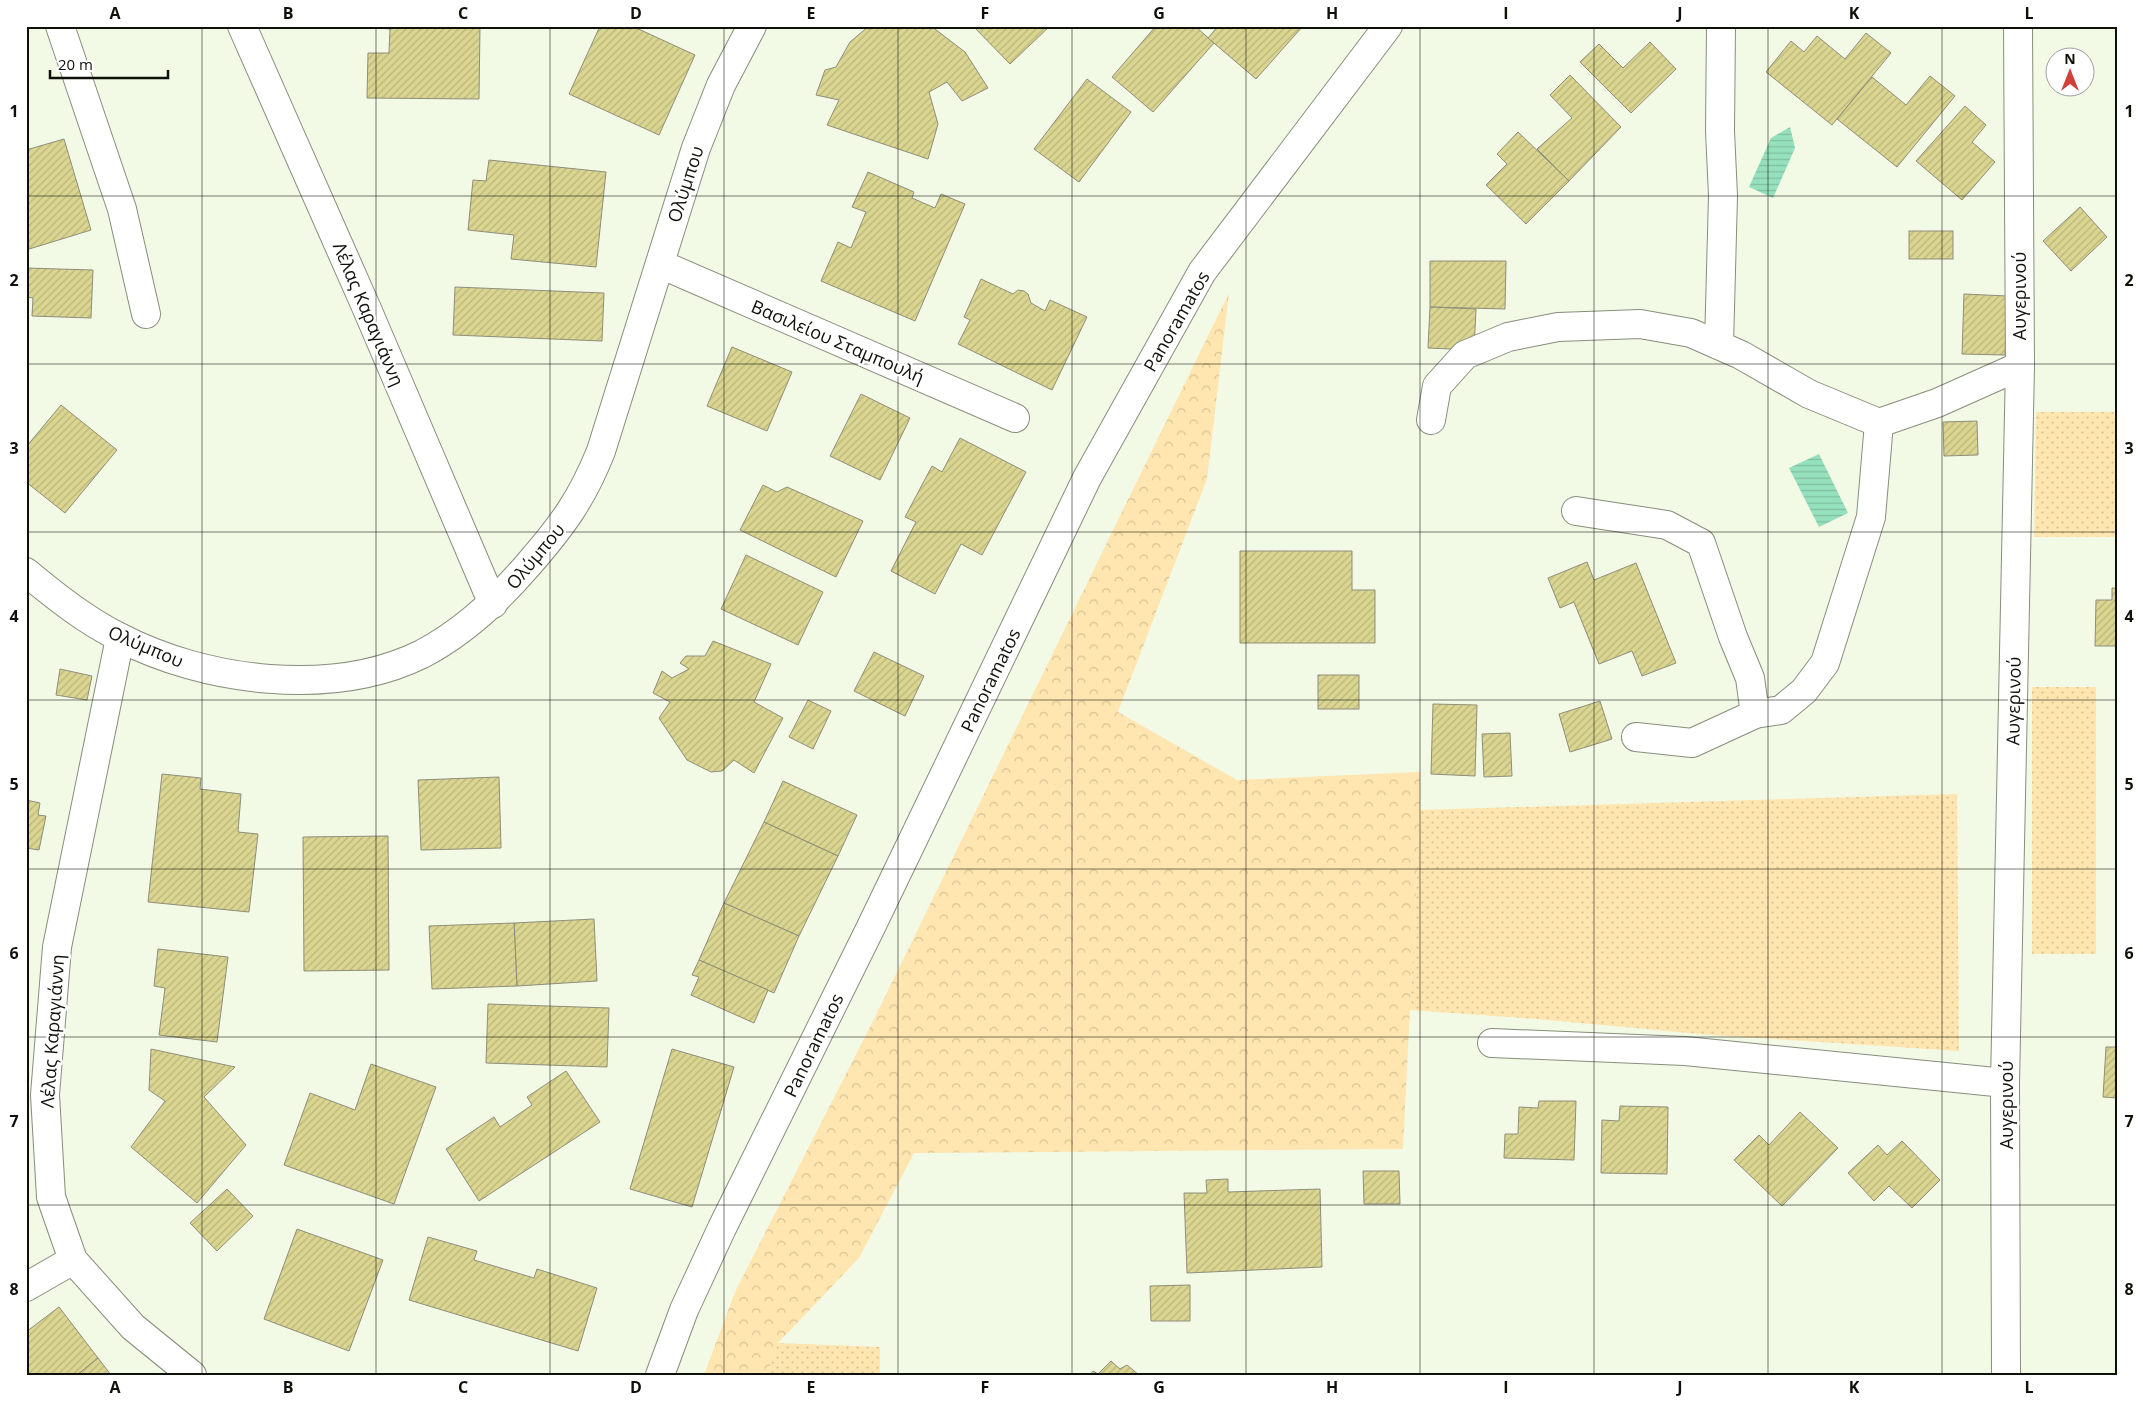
<svg xmlns="http://www.w3.org/2000/svg" width="2143" height="1401" viewBox="0 0 2143 1401" font-family="'Open Sans',sans-serif">
<style>
.green{fill:url(#green-dots)}
.forest{fill:url(#forest-crowns)}
.water{fill:url(#water-rules)}
.building{fill:url(#building-hatch);stroke:#8f8e7a}
.lines{fill:none;stroke-linecap:round;stroke-linejoin:round}
.minor-casing{stroke:#878e7b;stroke-width:30}
.major-casing{stroke:#878e7b;stroke-width:30}
.minor{stroke:#fff;stroke-width:28}
.major{stroke:#fff;stroke-width:28}
.grid{fill:none;stroke:#0e110a;stroke-width:1;stroke-opacity:0.55}
.labels{text-anchor:middle;dominant-baseline:central;stroke-width:5;stroke-linejoin:round;paint-order:stroke}
.street-label{font-size:18px;fill:#0e110a;stroke:#fff}
.neatline{fill:none;stroke:#0e110a;stroke-width:2}
.grid-label{font-size:16px;text-anchor:middle;font-weight:bold;fill:#0e110a}
</style>
<defs>
<pattern id="green-dots" width="8" height="8" patternUnits="userSpaceOnUse" patternTransform="scale(1.25)"><rect width="8" height="8" fill="#ffe5af"/><path d="M2 2h.1M6 6h.1" fill="none" stroke="#d9c395" stroke-width="1.8" stroke-linecap="round"/></pattern>
<pattern id="forest-crowns" width="20" height="18" patternUnits="userSpaceOnUse" patternTransform="scale(1.25)"><rect width="20" height="18" fill="#ffe5af"/><path d="M2 6a3 3 0 1 1 6 0M12 15a3 3 0 1 1 6 0" fill="none" stroke="#d9c395"/></pattern>
<pattern id="water-rules" width="6" height="5" patternUnits="userSpaceOnUse" patternTransform="scale(1.25)"><rect width="6" height="5" fill="#95e0bd"/><path d="M0 2.5h6" fill="none" stroke="#7fbfa1"/></pattern>
<pattern id="building-hatch" width="6" height="6" patternUnits="userSpaceOnUse" patternTransform="scale(1.25)"><rect width="6" height="6" fill="#dad590"/><path d="M-1 1l2-2M0 6l6-6M5 7l2-2" fill="none" stroke="#bab67b"/></pattern>
</defs>
<rect width="100%" height="100%" fill="#f2fae6"/>
<g class="green">
<path d="M2036 412H2117V537H2034Z"/>
<rect x="2032" y="687" width="64" height="267"/>
<path d="M1957 794 1959 1051 1711 1035 1536 1019 1410 1010 1420 810Z"/>
<path d="M778 1343 880 1347V1375H767Z"/>
</g>
<path class="forest" d="M1229 293 1207 479 1118 712 1237 780 1420 772V810L1403 1149 914 1153 859 1258 778 1343 767 1375H704L735 1292 875 1017Z"/>
<g class="water">
<path d="M1790 127 1795 148 1773 198 1749 187 1771 138Z"/>
<path d="M1819 454 1848 513 1819 527 1789 468Z"/>
</g>
<g class="building">
<path d="M378 26H480L479 99 367 98 368 53H389L390 29 378 28Z"/>
<path d="M600 26H632L695 55 659 135 569 94Z"/>
<path d="M869 26H931L965 52 988 88 962 101 947 82 929 92 938 124 928 159 827 125 839 100 816 95 825 70 836 67 850 42Z"/>
<path d="M973 26H1050L1010 64Z"/>
<path d="M1156 26H1195L1214 43 1153 112 1112 77Z"/>
<path d="M1218 26H1303L1256 79 1208 38Z"/>
<path d="M1866 33 1891 53 1832 125 1766 72 1791 41 1804 52 1817 36 1845 59Z"/>
<path d="M1650 42 1676 69 1631 113 1580 62 1599 44 1623 68Z"/>
<path d="M1570 75 1621 127 1569 181 1537 149 1572 118 1550 95Z"/>
<path d="M1930 76 1955 96 1897 167 1837 119 1872 77 1906 105Z"/>
<path d="M1087 79 1131 112 1079 182 1034 149Z"/>
<path d="M1965 106 1986 125 1972 142 1995 162 1962 200 1916 161Z"/>
<path d="M1518 132 1569 181 1526 224 1486 185 1507 164 1497 154Z"/>
<path d="M64 139 91 230 26 250V150Z"/>
<path d="M489 160 606 172 596 267 511 259 514 235 468 230 473 180 486 181Z"/>
<path d="M868 172 914 192 912 198 935 208 941 194 965 204 915 321 821 281 838 242 851 248 866 212 852 207Z"/>
<path d="M2080 207 2107 237 2071 271 2043 241Z"/>
<rect x="1909" y="231" width="44" height="28"/>
<path d="M1430 261H1506L1505 309 1430 307Z"/>
<path d="M26 268 93 270 91 318 32 316 33 298 26 297Z"/>
<path d="M981 279 1013 294 1018 290 1024 291 1028 294 1031 303 1045 311 1050 300 1087 317 1052 390 958 344 970 320 964 317Z"/>
<path d="M455 287 604 293 602 341 453 335Z"/>
<path d="M1964 294 2007 296 2005 355 1962 354Z"/>
<path d="M1430 307 1476 309 1474 350 1428 348Z"/>
<path d="M732 347 792 372 767 431 707 406Z"/>
<path d="M861 394 910 418 880 480 830 456Z"/>
<path d="M61 405 117 450 65 513 26 482V447Z"/>
<path d="M1977 421 1978 455 1944 456 1943 422Z"/>
<path d="M960 438 1026 472 982 555 961 544 935 594 891 571 916 522 905 517 932 466 942 472Z"/>
<path d="M763 485 777 492 787 487 863 521 836 577 740 530Z"/>
<path d="M1240 551H1352V590H1375V643H1240Z"/>
<path d="M746 555 823 592 798 645 721 609Z"/>
<path d="M1587 562 1594 580 1636 563 1676 663 1642 676 1632 651 1599 664 1574 602 1560 608 1548 578Z"/>
<path d="M2112 588H2117V646H2095L2096 600H2112Z"/>
<path d="M713 641 771 664 754 702 783 718 754 773 734 760 722 771 711 772 687 760 659 718 670 702 653 693 662 671 672 678 689 669 680 663 686 656H705Z"/>
<path d="M874 652 924 676 905 716 854 691Z"/>
<path d="M60 669 92 676 87 700 56 695Z"/>
<rect x="1318" y="675" width="41" height="34"/>
<path d="M808 700 831 711 813 749 789 737Z"/>
<path d="M1600 701 1612 739 1570 752 1559 714Z"/>
<path d="M1433 704 1477 705 1475 776 1431 774Z"/>
<path d="M1510 733 1512 776 1484 777 1482 734Z"/>
<path d="M162 774 201 778 200 789 241 794 238 832 258 834 249 912 148 902Z"/>
<path d="M499 777 501 848 421 850 418 780Z"/>
<path d="M783 781 857 815 838 856 764 822Z"/>
<path d="M26 800 40 803 38 815 46 816 39 850 26 848Z"/>
<path d="M764 822 838 856 799 936 724 903Z"/>
<path d="M388 836 389 970 304 971 303 837Z"/>
<path d="M724 903 799 936 774 993 699 960Z"/>
<path d="M594 919 597 981 517 986 514 923Z"/>
<path d="M514 923 517 986 432 989 429 926Z"/>
<path d="M158 949 228 957 217 1042 159 1035 165 988 154 986Z"/>
<path d="M699 960 768 990 754 1023 691 995 699 977 692 975Z"/>
<path d="M488 1004 609 1008 607 1067 486 1063Z"/>
<path d="M2106 1047H2117V1098L2103 1097Z"/>
<path d="M151 1049 235 1067 204 1097 246 1145 197 1203 131 1147 165 1101 149 1090Z"/>
<path d="M672 1049 734 1067 692 1207 630 1189Z"/>
<path d="M371 1064 436 1087 394 1204 284 1165 310 1093 355 1110Z"/>
<path d="M566 1071 600 1122 479 1201 446 1149 494 1117 500 1127 532 1105 527 1097Z"/>
<path d="M1539 1101H1576L1574 1160 1504 1158 1505 1134H1518L1519 1107 1538 1108Z"/>
<path d="M1620 1106 1668 1107 1667 1174 1601 1173 1602 1120 1619 1121Z"/>
<path d="M1800 1112 1838 1148 1782 1206 1734 1160 1759 1135 1769 1145Z"/>
<path d="M1902 1141 1940 1180 1912 1208 1889 1186 1874 1201 1848 1173 1878 1145 1887 1155Z"/>
<path d="M1363 1171H1399L1400 1204H1364Z"/>
<path d="M1228 1179V1192L1320 1189 1322 1267 1187 1273 1184 1193H1207L1206 1180Z"/>
<path d="M227 1189 253 1216 217 1251 190 1223Z"/>
<path d="M297 1229 383 1260 349 1351 264 1319Z"/>
<path d="M428 1237 477 1251 474 1260 534 1278 537 1269 597 1288 578 1351 409 1300Z"/>
<path d="M1190 1285V1321H1151L1150 1286Z"/>
<path d="M59 1307 98 1358 77 1375H26V1332Z"/>
<path d="M98 1358 111 1375H77Z"/>
<path d="M1111 1361 1120 1369 1127 1365 1139 1375H1090L1093 1371 1098 1374Z"/>
</g>
<g class="lines">
<g class="minor-casing">
<g id="minor">
<path d="M60 26 122 209 146 314"/>
<path d="M242 26 367 309 493 604"/>
<path d="M660 264 1015 418"/>
<path d="M1719 345 1723 196 1720 131 1721 26"/>
<path d="M1431 420 1437 386 1465 355 1508 337 1558 327 1640 324 1691 333 1741 355 1809 394 1879 423"/>
<path d="M1576 511 1667 525 1701 543 1733 637 1750 678 1755 714"/>
<path d="M26 572C55 596 85 620 119 637 205 682 333 698 422 654 464 632 498 600 528 565 562 526 582 499 601 451L696 148 721 85 752 26"/>
<path d="M120 638 57 947 45 1095 51 1197 73 1260 133 1327 192 1375"/>
<path d="M1636 737 1692 743 1755 714 1781 710 1804 691 1825 663 1871 517 1879 423 1937 403 2020 366"/>
<path d="M1492 1043 1685 1051 2005 1083"/>
<path d="M26 1287 73 1260"/>
<path d="M2006 1375 2005 1083 2020 366 2018 26"/>
</g>
</g>
<g class="major-casing">
<path id="major" d="M660 1375 684 1310 722 1228 870 929 1087 478 1202 272 1388 26"/>
</g>
<use href="#minor" class="minor"/>
<use href="#major" class="major"/>
</g>
<path class="grid" d="M202 26V1375M376 26V1375M550 26V1375M724 26V1375M898 26V1375M1072 26V1375M1246 26V1375M1420 26V1375M1594 26V1375M1768 26V1375M1942 26V1375M26 196H2117M26 364H2117M26 532H2117M26 700H2117M26 869H2117M26 1037H2117M26 1205H2117"/>
<g class="labels">
<g class="street-label">
<text transform="translate(685 184) rotate(-72)">Ολύμπου</text>
<text transform="translate(2019 296) rotate(-90)">Αυγερινού</text>
<text transform="translate(369 314) rotate(67)">Λέλας Καραγιάννη</text>
<text transform="translate(1176 321) rotate(-60)">Panoramatos</text>
<text transform="translate(838 341) rotate(23)">Βασιλείου Σταμπουλή</text>
<text transform="translate(535 556) rotate(-50)">Ολύμπου</text>
<text transform="translate(146 646) rotate(23)">Ολύμπου</text>
<text transform="translate(990 680) rotate(-64)">Panoramatos</text>
<text transform="translate(2013 701) rotate(-89)">Αυγερινού</text>
<text transform="translate(52 1031) rotate(-86)">Λέλας Καραγιάννη</text>
<text transform="translate(813 1045) rotate(-64)">Panoramatos</text>
<text transform="translate(2006 1105) rotate(-90)">Αυγερινού</text>
</g>
</g>
<rect width="2143" height="1401" fill="none" stroke="#ffffff" stroke-width="55"/>
<g transform="translate(2070 72)"><circle r="24" fill="#ffffff" stroke="#9fa09d"/>
<path d="M0-4L9 19L0 12L-9 19Z" fill="#d0413c"/>
<text y="-8" font-size="14" font-weight="bold" text-anchor="middle" fill="#0e110a">N</text>
</g>
<path d="M50 70v8h118v-8" fill="none" stroke="#0e110a" stroke-width="2.5"/>
<text x="58" y="70" font-size="15" fill="#0e110a" stroke="#ffffff" stroke-width="4" paint-order="stroke">20 m</text>
<rect x="28" y="28" width="2088" height="1346" class="neatline"/>
<g class="grid-label">
<text x="115" y="19">A</text>
<text x="288" y="19">B</text>
<text x="463" y="19">C</text>
<text x="636" y="19">D</text>
<text x="811" y="19">E</text>
<text x="985" y="19">F</text>
<text x="1159" y="19">G</text>
<text x="1332" y="19">H</text>
<text x="1506" y="19">I</text>
<text x="1680" y="19">J</text>
<text x="1854" y="19">K</text>
<text x="2029" y="19">L</text>
<text x="14" y="117">1</text>
<text x="2129" y="117">1</text>
<text x="14" y="286">2</text>
<text x="2129" y="286">2</text>
<text x="14" y="454">3</text>
<text x="2129" y="454">3</text>
<text x="14" y="622">4</text>
<text x="2129" y="622">4</text>
<text x="14" y="790">5</text>
<text x="2129" y="790">5</text>
<text x="14" y="959">6</text>
<text x="2129" y="959">6</text>
<text x="14" y="1127">7</text>
<text x="2129" y="1127">7</text>
<text x="14" y="1295">8</text>
<text x="2129" y="1295">8</text>
<text x="115" y="1393">A</text>
<text x="288" y="1393">B</text>
<text x="463" y="1393">C</text>
<text x="636" y="1393">D</text>
<text x="811" y="1393">E</text>
<text x="985" y="1393">F</text>
<text x="1159" y="1393">G</text>
<text x="1332" y="1393">H</text>
<text x="1506" y="1393">I</text>
<text x="1680" y="1393">J</text>
<text x="1854" y="1393">K</text>
<text x="2029" y="1393">L</text>
</g>
</svg>
